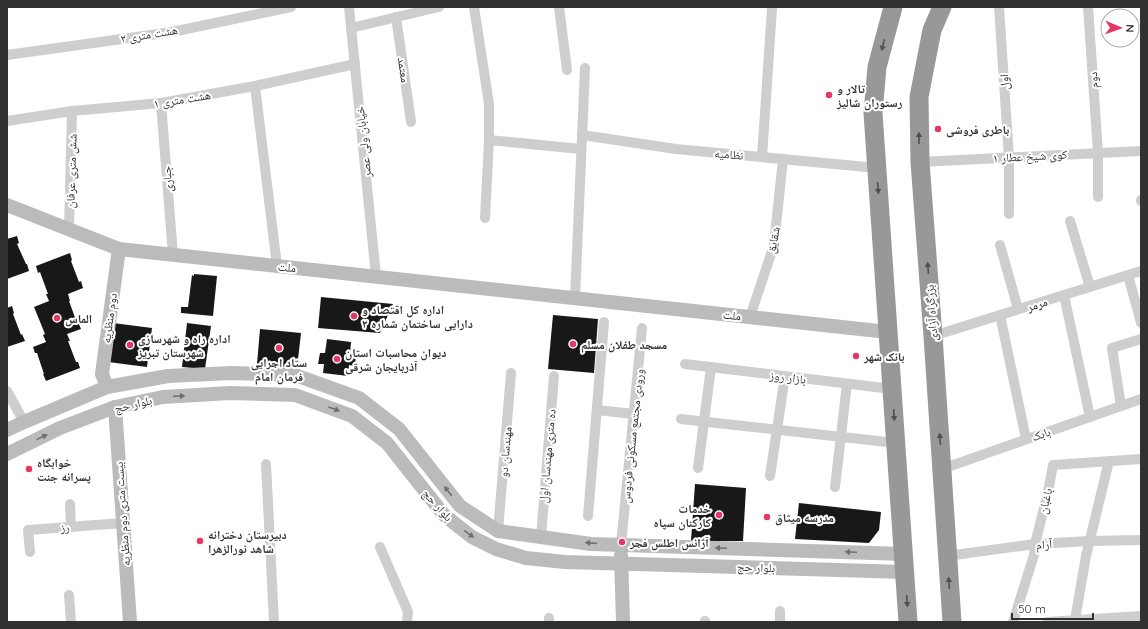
<svg xmlns="http://www.w3.org/2000/svg" width="1148" height="629" viewBox="0 0 1148 629" font-family="Quicksand,'Noto Naskh Arabic',sans-serif">
<style>
.building{fill:#181818}
.lines{fill:none;stroke-linecap:round;stroke-linejoin:round}
.street{stroke:#cecece;stroke-width:10}
.secondary{stroke:#bbb;stroke-width:14}
.highway{stroke:#989898;stroke-width:19}
.oneway{fill:#505050}
.oneway2{fill:#6f6f6f}
.poi-dot{fill:#e53761;stroke:#fff;stroke-width:1.5}
.labels{text-anchor:middle;dominant-baseline:central;stroke-width:4;stroke-linejoin:round;paint-order:stroke}
.street-label{font-size:12px;fill:#313131;stroke:#fff}
.poi-label{font-size:12px;font-weight:bold;fill:#313131;stroke:#fff;text-anchor:start}
</style>
<rect width="100%" height="100%" fill="#fff"/>
<g class="building">
<path d="M17 236 19 243 17 244 26 264H27L29 271 7 279V239Z"/>
<path d="M70 253 72 260 71 261 79 282 81 281 83 288 68 294 70 301H69L77 323 78 322 81 329 67 334 70 341H68L76 362H78L80 368 46 381 43 374H44L37 353H35L33 347 46 342 43 335 45 334 34 307 49 301 46 294H48L40 272 38 273 36 266Z"/>
<path d="M194 274 217 276 213 316 181 313V307H188L192 275 194 276Z"/>
<path d="M321 297 393 304 380 333 318 328Z"/>
<path d="M12 306 14 313 13 314 21 335 22 334 25 341 7 347V308Z"/>
<path d="M553 315 598 319 594 373 548 369Z"/>
<path d="M113 323 152 328 147 367 108 362Z"/>
<path d="M187 323 211 326 205 369 182 367Z"/>
<path d="M260 329 301 333 297 368 257 364Z"/>
<path d="M327 339 351 342 350 354H356L355 366 349 365 348 376 323 373 324 364H318L320 353H325Z"/>
<path d="M695 484 746 488 743 541H691Z"/>
<path d="M799 503 881 512 879 530 869 543 795 539Z"/>
</g>
<g class="lines">
<g class="street">
<path d="M349 7 376 276"/>
<path d="M474 7 489 104V140L485 218"/>
<path d="M559 7 567 70"/>
<path d="M999 7 1009 158V214"/>
<path d="M1088 7 1098 153V197"/>
<path d="M396 17 411 122"/>
<path d="M351 28 439 7"/>
<path d="M7 55 172 32 291 7"/>
<path d="M255 86 277 266"/>
<path d="M161 103 173 255"/>
<path d="M7 121 72 111 161 103 255 86 355 64"/>
<path d="M582 135 676 149 877 168"/>
<path d="M489 140 581 149"/>
<path d="M762 157 772 9"/>
<path d="M920 162 1141 151"/>
<path d="M1141 200V201"/>
<path d="M1070 221 1090 287"/>
<path d="M69 230 72 111"/>
<path d="M1000 245 1018 309"/>
<path d="M1128 275 1141 323"/>
<path d="M1064 295 1090 417"/>
<path d="M575 298 585 68"/>
<path d="M1000 315 1026 439"/>
<path d="M750 317 774 245 783 159"/>
<path d="M933 336 1141 271"/>
<path d="M685 364 892 389"/>
<path d="M7 391 24 422"/>
<path d="M1121 406 1112 348 1141 339"/>
<path d="M597 410 634 414"/>
<path d="M681 419 896 443"/>
<path d="M266 464 274 622"/>
<path d="M698 468 711 367"/>
<path d="M942 469 1141 399"/>
<path d="M770 476 785 376"/>
<path d="M835 487 847 384"/>
<path d="M70 504 71 527"/>
<path d="M588 516 604 322"/>
<path d="M498 531 511 373"/>
<path d="M541 537 554 376"/>
<path d="M621 545 642 328"/>
<path d="M380 547 408 612 407 622"/>
<path d="M30 552 28 530 123 523"/>
<path d="M947 556 1035 544 1090 541 1141 540"/>
<path d="M69 595 71 622"/>
<path d="M780 611V622"/>
<path d="M549 618V622"/>
<path d="M1075 620 1086 556 1109 461"/>
<path d="M705 621V622"/>
<path d="M1013 622 1034 555 1035 544 1048 492 1053 465 1141 459"/>
<path d="M1047 622 1141 616"/>
</g>
<g class="secondary">
<path d="M7 205 119 249 888 332"/>
<path d="M107 387 102 374 119 249"/>
<path d="M115 407 130 622"/>
<path d="M7 430 24 422 107 387 168 376 231 373 295 375 359 398 399 429 460 506 498 531 591 544 904 554"/>
<path d="M7 454 60 428 115 407 163 397 230 393 295 395 352 416 387 443 444 515 472 537 496 549 526 558 565 562 905 572"/>
<path d="M621 555 623 622"/>
</g>
<g class="highway">
<path d="M893 7 877 67 873 113 908 622"/>
<path d="M942 7 932 30 919 97 920 162 933 336 952 622"/>
</g>
</g>
<defs><path id="oneway-solid" d="M-6-.8H1V-3.2L6.5 0L1 3.2V.8H-6Z"/></defs>
<g class="oneway">
<use href="#oneway-solid" transform="translate(883 45) rotate(104)"/>
<use href="#oneway-solid" transform="translate(919 138) rotate(-90)"/>
<use href="#oneway-solid" transform="translate(878 188) rotate(86)"/>
<use href="#oneway-solid" transform="translate(928 268) rotate(-94)"/>
<use href="#oneway-solid" transform="translate(894 415) rotate(86)"/>
<use href="#oneway-solid" transform="translate(940 439) rotate(-94)"/>
<use href="#oneway-solid" transform="translate(949 583) rotate(-94)"/>
<use href="#oneway-solid" transform="translate(907 601) rotate(86)"/>
</g>
<g class="oneway2">
<use href="#oneway-solid" transform="translate(179 396) rotate(-3)"/>
<use href="#oneway-solid" transform="translate(334 409) rotate(20)"/>
<use href="#oneway-solid" transform="translate(42 437) rotate(-26)"/>
<use href="#oneway-solid" transform="translate(448 491) rotate(-128)"/>
<use href="#oneway-solid" transform="translate(469 534) rotate(36)"/>
<use href="#oneway-solid" transform="translate(591 543) rotate(-175)"/>
<use href="#oneway-solid" transform="translate(721 548) rotate(-178)"/>
<use href="#oneway-solid" transform="translate(851 552) rotate(-178)"/>
</g>
<g class="poi-dot">
<circle cx="829" cy="95" r="4"/>
<circle cx="938" cy="129" r="4"/>
<circle cx="354" cy="316" r="4"/>
<circle cx="57" cy="318" r="4"/>
<circle cx="573" cy="344" r="4"/>
<circle cx="130" cy="345" r="4"/>
<circle cx="279" cy="348" r="4"/>
<circle cx="856" cy="356" r="4"/>
<circle cx="337" cy="359" r="4"/>
<circle cx="29" cy="469" r="4"/>
<circle cx="719" cy="515" r="4"/>
<circle cx="767" cy="517" r="4"/>
<circle cx="200" cy="541" r="4"/>
<circle cx="622" cy="542" r="4"/>
</g>
<g class="labels">
<g class="street-label">
<text transform="translate(149 34) rotate(-9)">هشت متری ۲</text>
<text transform="translate(404 70) rotate(82)">معتمد</text>
<text transform="translate(1093 80) rotate(-94)">دوم</text>
<text transform="translate(1004 82) rotate(-94)">اول</text>
<text transform="translate(182 99) rotate(-9)">هشت متری ۱</text>
<text transform="translate(363 142) rotate(-96)">خیابان ولی عصر</text>
<text transform="translate(729 154) rotate(5)">نظامیه</text>
<text transform="translate(1030 156) rotate(-3)">کوی شیخ عطار ۱</text>
<text transform="translate(71 171) rotate(-88)">شش متری عرفان</text>
<text transform="translate(167 179) rotate(-94)">جباری</text>
<text transform="translate(773 240) rotate(-79)">شقایق</text>
<text transform="translate(287 267) rotate(6)">ملت</text>
<text transform="translate(1037 304) rotate(-18)">مرمر</text>
<text transform="translate(931 313) rotate(-94)">بزرگراه آزادی</text>
<text transform="translate(732 315) rotate(6)">ملت</text>
<text transform="translate(109 318) rotate(-82)">دوم منظریه</text>
<text transform="translate(788 377) rotate(7)">بازار روز</text>
<text transform="translate(133 404) rotate(-13)">بلوار حج</text>
<text transform="translate(1041 434) rotate(-19)">بابک</text>
<text transform="translate(632 436) rotate(-84)">ورودی مجتمع مسکونی فردوس</text>
<text transform="translate(505 452) rotate(-85)">مهندسان دو</text>
<text transform="translate(547 456) rotate(-85)">ده متری مهندسان اول</text>
<text transform="translate(1045 501) rotate(-77)">باغبان</text>
<text transform="translate(438 505) rotate(48)">بلوار حج</text>
<text transform="translate(122 514) rotate(-94)">بیست متری دوم منظریه</text>
<text transform="translate(65 527) rotate(-4)">رز</text>
<text transform="translate(1044 544) rotate(-5)">آرام</text>
<text transform="translate(756 567) rotate(2)">بلوار حج</text>
</g>
<g class="poi-label">
<text x="837" y="88">تالار و<tspan x="837" dy="14">رستوران شالیز</tspan></text>
<text x="946" y="129">باطری فروشی</text>
<text x="362" y="309">اداره کل اقتصاد و<tspan x="362" dy="14">دارایی ساختمان شماره ۲</tspan></text>
<text x="65" y="318">الماس</text>
<text x="138" y="338">اداره راه و شهرسازی<tspan x="138" dy="14">شهرستان تبریز</tspan></text>
<text x="581" y="344">مسجد طفلان مسلم</text>
<text x="345" y="352">دیوان محاسبات استان<tspan x="345" dy="14">آذربایجان شرقی</tspan></text>
<text x="864" y="356">بانک شهر</text>
<text x="279" y="362" text-anchor="middle">ستاد اجرایی<tspan x="279" dy="14">فرمان امام</tspan></text>
<text x="37" y="462">خوابگاه<tspan x="37" dy="14">پسرانه جنت</tspan></text>
<text x="711" y="508" text-anchor="end">خدمات<tspan x="711" dy="14">کارکنان سپاه</tspan></text>
<text x="775" y="517">مدرسه میثاق</text>
<text x="208" y="534">دبیرستان دخترانه<tspan x="208" dy="14">شاهد نورالزهرا</tspan></text>
<text x="630" y="542">آژانس اطلس فجر</text>
</g>
</g>
<rect width="1148" height="629" fill="none" stroke="#313131" stroke-width="16"/>
<g transform="translate(1120 28) rotate(92)"><circle r="19" fill="#ffffff" stroke="#adadad"/>
<path d="M0-3L7 15L0 10L-7 15Z" fill="#e53761"/>
<text y="-6" font-size="11" font-weight="bold" text-anchor="middle" fill="#313131">N</text>
</g>
<path d="M1012 613v6h81v-6" fill="none" stroke="#313131" stroke-width="2"/>
<text x="1018" y="613" font-size="12" fill="#313131" stroke="#ffffff" stroke-width="3" paint-order="stroke">50 m</text>
</svg>
